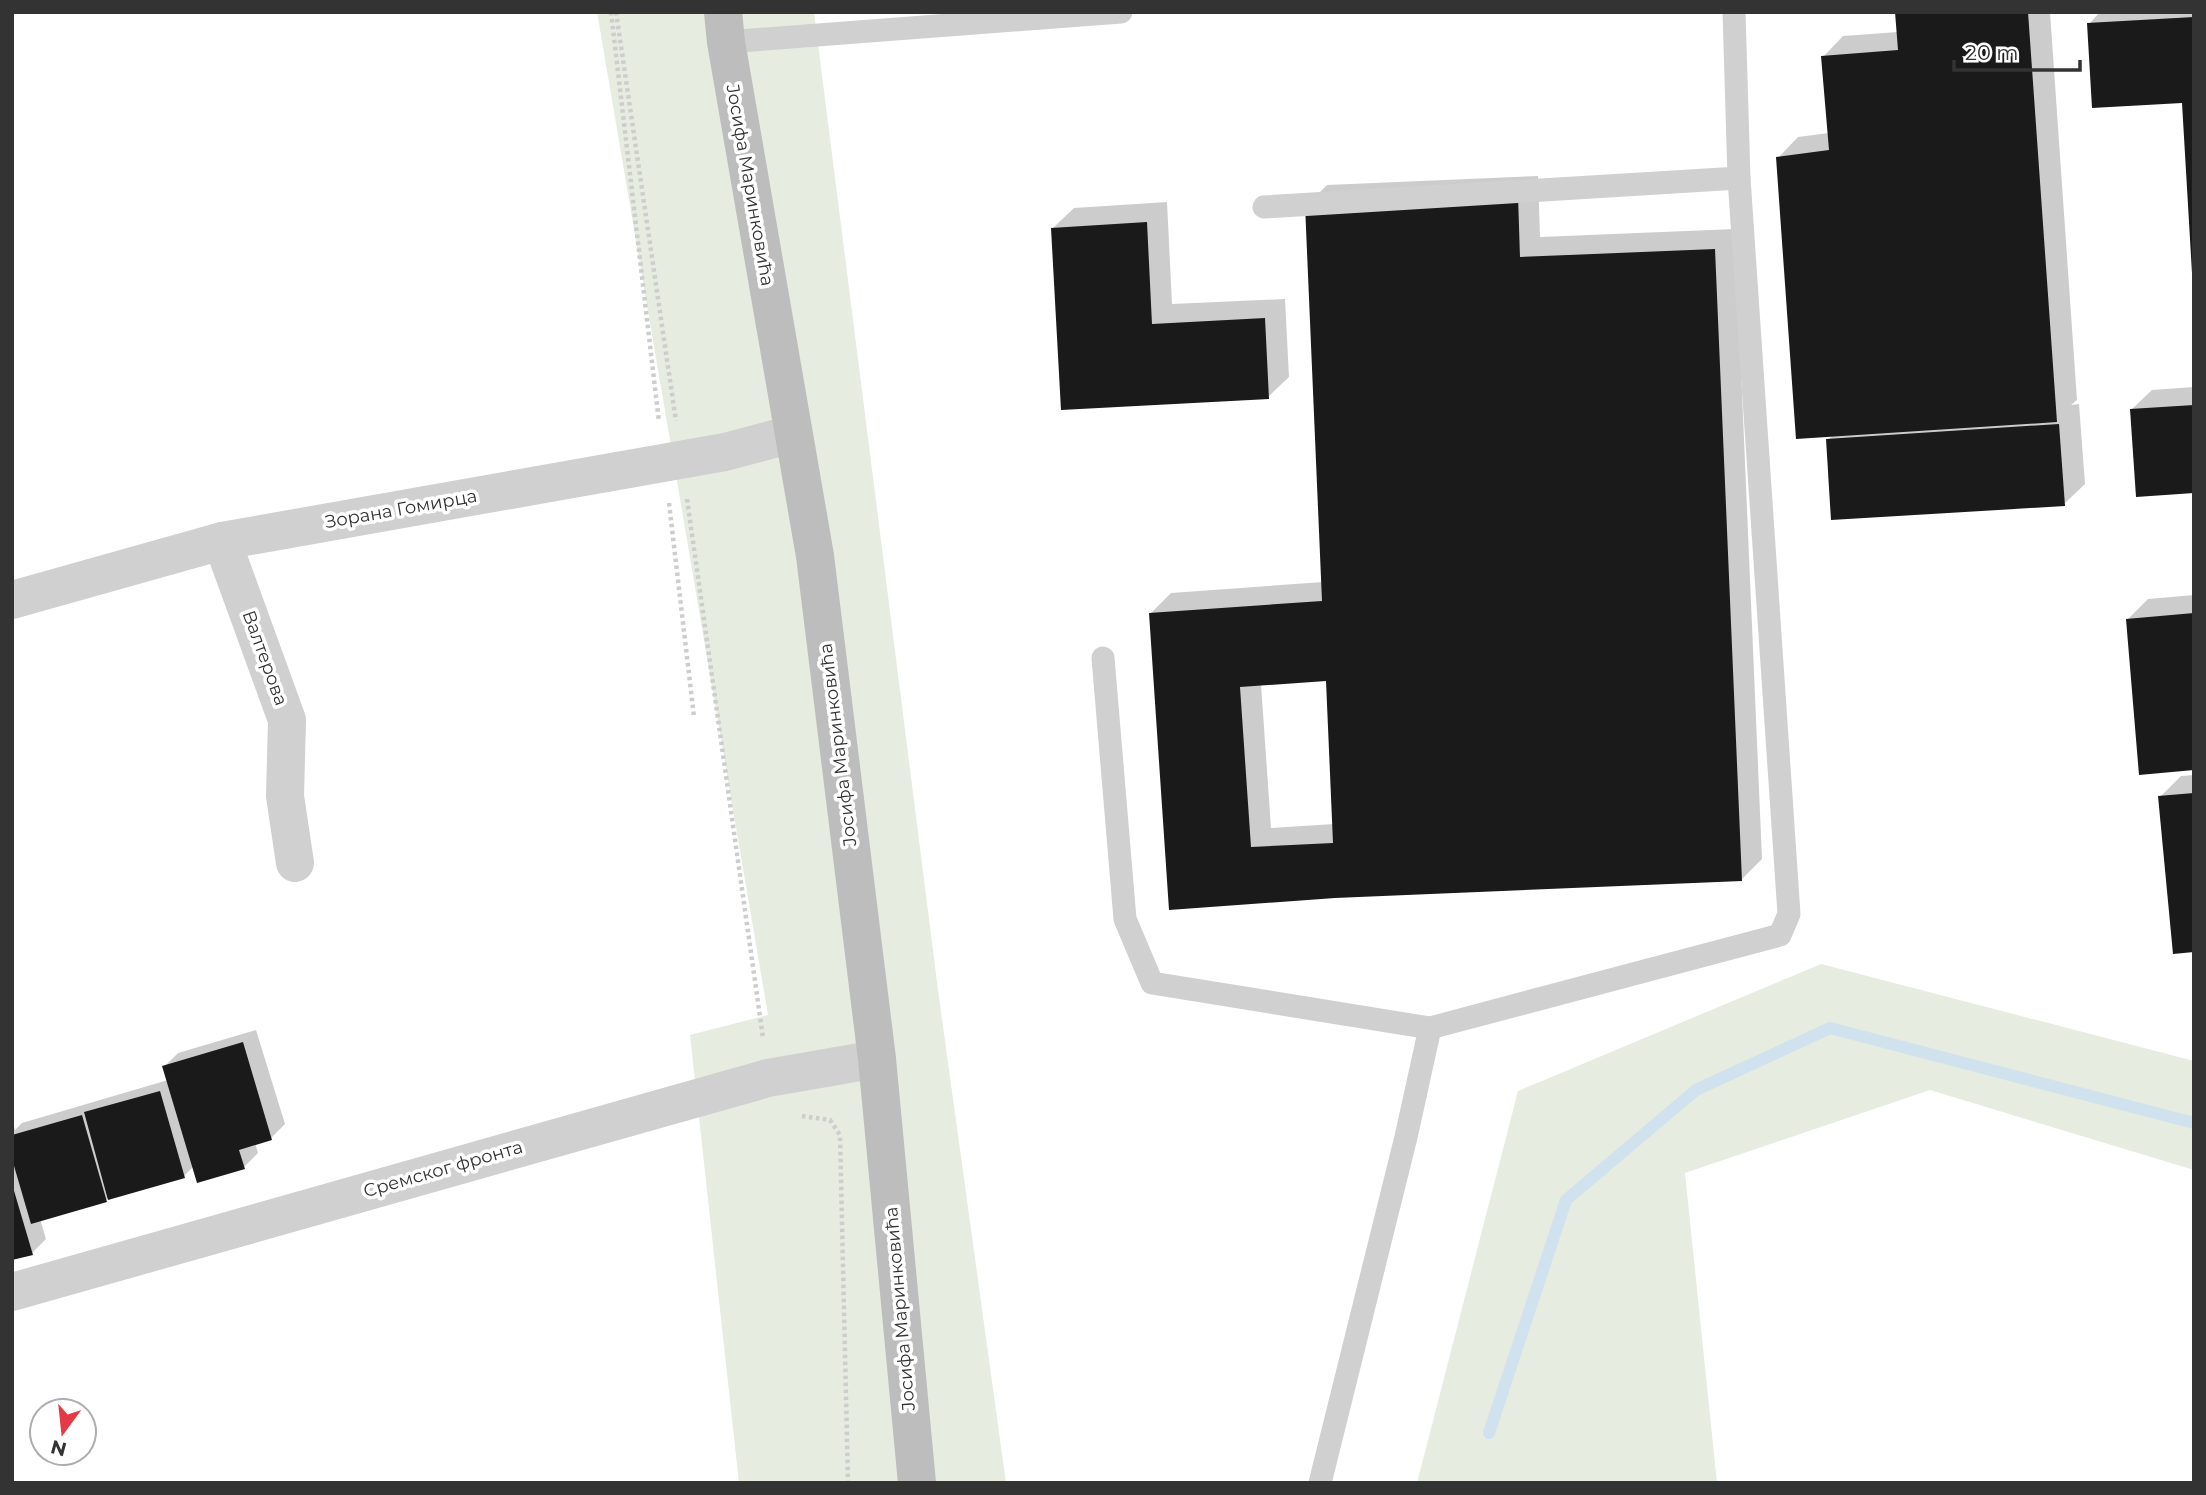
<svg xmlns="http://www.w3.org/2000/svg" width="2206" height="1495" viewBox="0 0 2206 1495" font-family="Montserrat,sans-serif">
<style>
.green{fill:#e6ecdf}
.shadow{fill:#0003;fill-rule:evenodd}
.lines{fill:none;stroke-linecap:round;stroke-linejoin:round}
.stream{stroke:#cfe2ee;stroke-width:12}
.building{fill:#1a1a1a;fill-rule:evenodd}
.path{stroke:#cdcdcd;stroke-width:4.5;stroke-dasharray:3.5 3.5;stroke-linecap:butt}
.lane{stroke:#d0d0d0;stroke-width:23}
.street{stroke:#d0d0d0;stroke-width:38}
.secondary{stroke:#bdbdbd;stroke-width:38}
.labels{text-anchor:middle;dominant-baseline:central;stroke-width:7;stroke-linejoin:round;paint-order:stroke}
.street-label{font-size:18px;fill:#333;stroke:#fff}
</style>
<rect width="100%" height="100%" fill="#fff"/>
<g class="green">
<path d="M597 12H814L938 990 1006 1483H739L690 1035 768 1015Z"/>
<path d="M1821 964 2194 1061V1170L1930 1090 1685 1173 1717 1483H1417L1518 1091Z"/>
</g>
<g class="shadow">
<path d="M1896 12H2050L2077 400 2071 405 2079 404 2085 484 2064 504 1828 440 1833 435 1778 158 1798 137 1829 133 1823 57 1843 36 1898 32Z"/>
<path d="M2100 12H2194V279L2183 102 2089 24Z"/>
<path d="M1538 176 1540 237 1735 229 1762 859 1741 880 1335 896 1170 908 1150 614 1171 593 1323 582 1307 205 1327 185ZM1327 680 1334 824 1271 828 1261 684Z"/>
<path d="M1167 202 1172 304 1285 299 1289 377 1268 397 1063 408 1053 228 1074 208Z"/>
<path d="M2194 387V492L2131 410 2152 390Z"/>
<path d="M2194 595V768L2127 620 2148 599Z"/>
<path d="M2194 775V950L2160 797 2181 776Z"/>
<path d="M256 1030 285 1124 271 1138 255 1143 258 1153 244 1167 194 1166 184 1176 40 1219 46 1239 32 1253 12 1259V1119L15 1130 22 1123 168 1080 164 1067 178 1053Z"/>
</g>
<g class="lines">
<path class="stream" d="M1489 1433 1566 1200 1696 1090 1830 1028 2194 1123"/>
</g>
<g class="building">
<path d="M1895 12H2028L2057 422 1796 439 1776 157 1829 150 1821 56 1898 50Z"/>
<path d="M2194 17V273H2192L2182 103 2092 108 2087 23Z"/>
<path d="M1518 196 1520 257 1715 249 1742 881 1335 898 1169 910 1149 613 1322 601 1305 205ZM1326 681 1333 843 1251 847 1240 687Z"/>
<path d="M1147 222 1152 324 1265 318 1269 399 1061 410 1051 228Z"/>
<path d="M2194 405V493L2136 497 2130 409Z"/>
<path d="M2059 424 2065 506 1831 520 1826 439Z"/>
<path d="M2194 613V770L2139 775 2126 619Z"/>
<path d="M2194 793V952L2173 954 2158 796Z"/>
<path d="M243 1042 272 1140 239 1150 245 1169 197 1183 162 1066Z"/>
<path d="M160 1091 185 1178 108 1200 84 1112Z"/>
<path d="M82 1115 107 1202 31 1224 12 1159V1135Z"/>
<path d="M12 1184 33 1255 12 1260Z"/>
</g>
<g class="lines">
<g class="path">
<path d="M611 12 659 422"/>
<path d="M616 12 676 421"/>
<path d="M687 499 763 1038"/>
<path d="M669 503 694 717"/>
<path d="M802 1116 830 1120 840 1135 848 1483"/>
</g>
<g class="lane">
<path d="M726 42 1121 12"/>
<path d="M1264 207 1739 178"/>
<path d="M1103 658 1125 919 1152 983 1430 1028 1780 935 1789 914 1739 178 1734 12"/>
<path d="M1320 1483 1406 1137 1430 1028"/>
</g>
<g class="street">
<path d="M222 541 287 720 285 796 295 863"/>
<path d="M12 600 222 541 725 452 793 434"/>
<path d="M12 1292 768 1078 877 1059"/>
</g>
<path class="secondary" d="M723 12 726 42 815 556 877 1059 917 1483"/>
</g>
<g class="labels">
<g class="street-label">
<text transform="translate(750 185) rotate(80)">Јосифа Маринковића</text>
<text transform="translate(401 509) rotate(-10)">Зорана Гомирца</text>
<text transform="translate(265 658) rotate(70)">Валтерова</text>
<text transform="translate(838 745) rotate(-97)">Јосифа Маринковића</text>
<text transform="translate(443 1169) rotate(-16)">Сремског фронта</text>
<text transform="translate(900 1309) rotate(-95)">Јосифа Маринковића</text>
</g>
</g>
<rect width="2206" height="1495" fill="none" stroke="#333333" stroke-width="28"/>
<g transform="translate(63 1432) rotate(195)"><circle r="33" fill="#ffffff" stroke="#adadad" stroke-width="2"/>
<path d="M0-5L12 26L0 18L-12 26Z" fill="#e63946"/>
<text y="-10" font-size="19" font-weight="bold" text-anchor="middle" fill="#333333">N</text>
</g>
<path d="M1954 60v10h126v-10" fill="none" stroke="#333333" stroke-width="3.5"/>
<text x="1965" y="60" font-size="21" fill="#333333" stroke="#ffffff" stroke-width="5" paint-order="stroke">20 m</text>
</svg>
